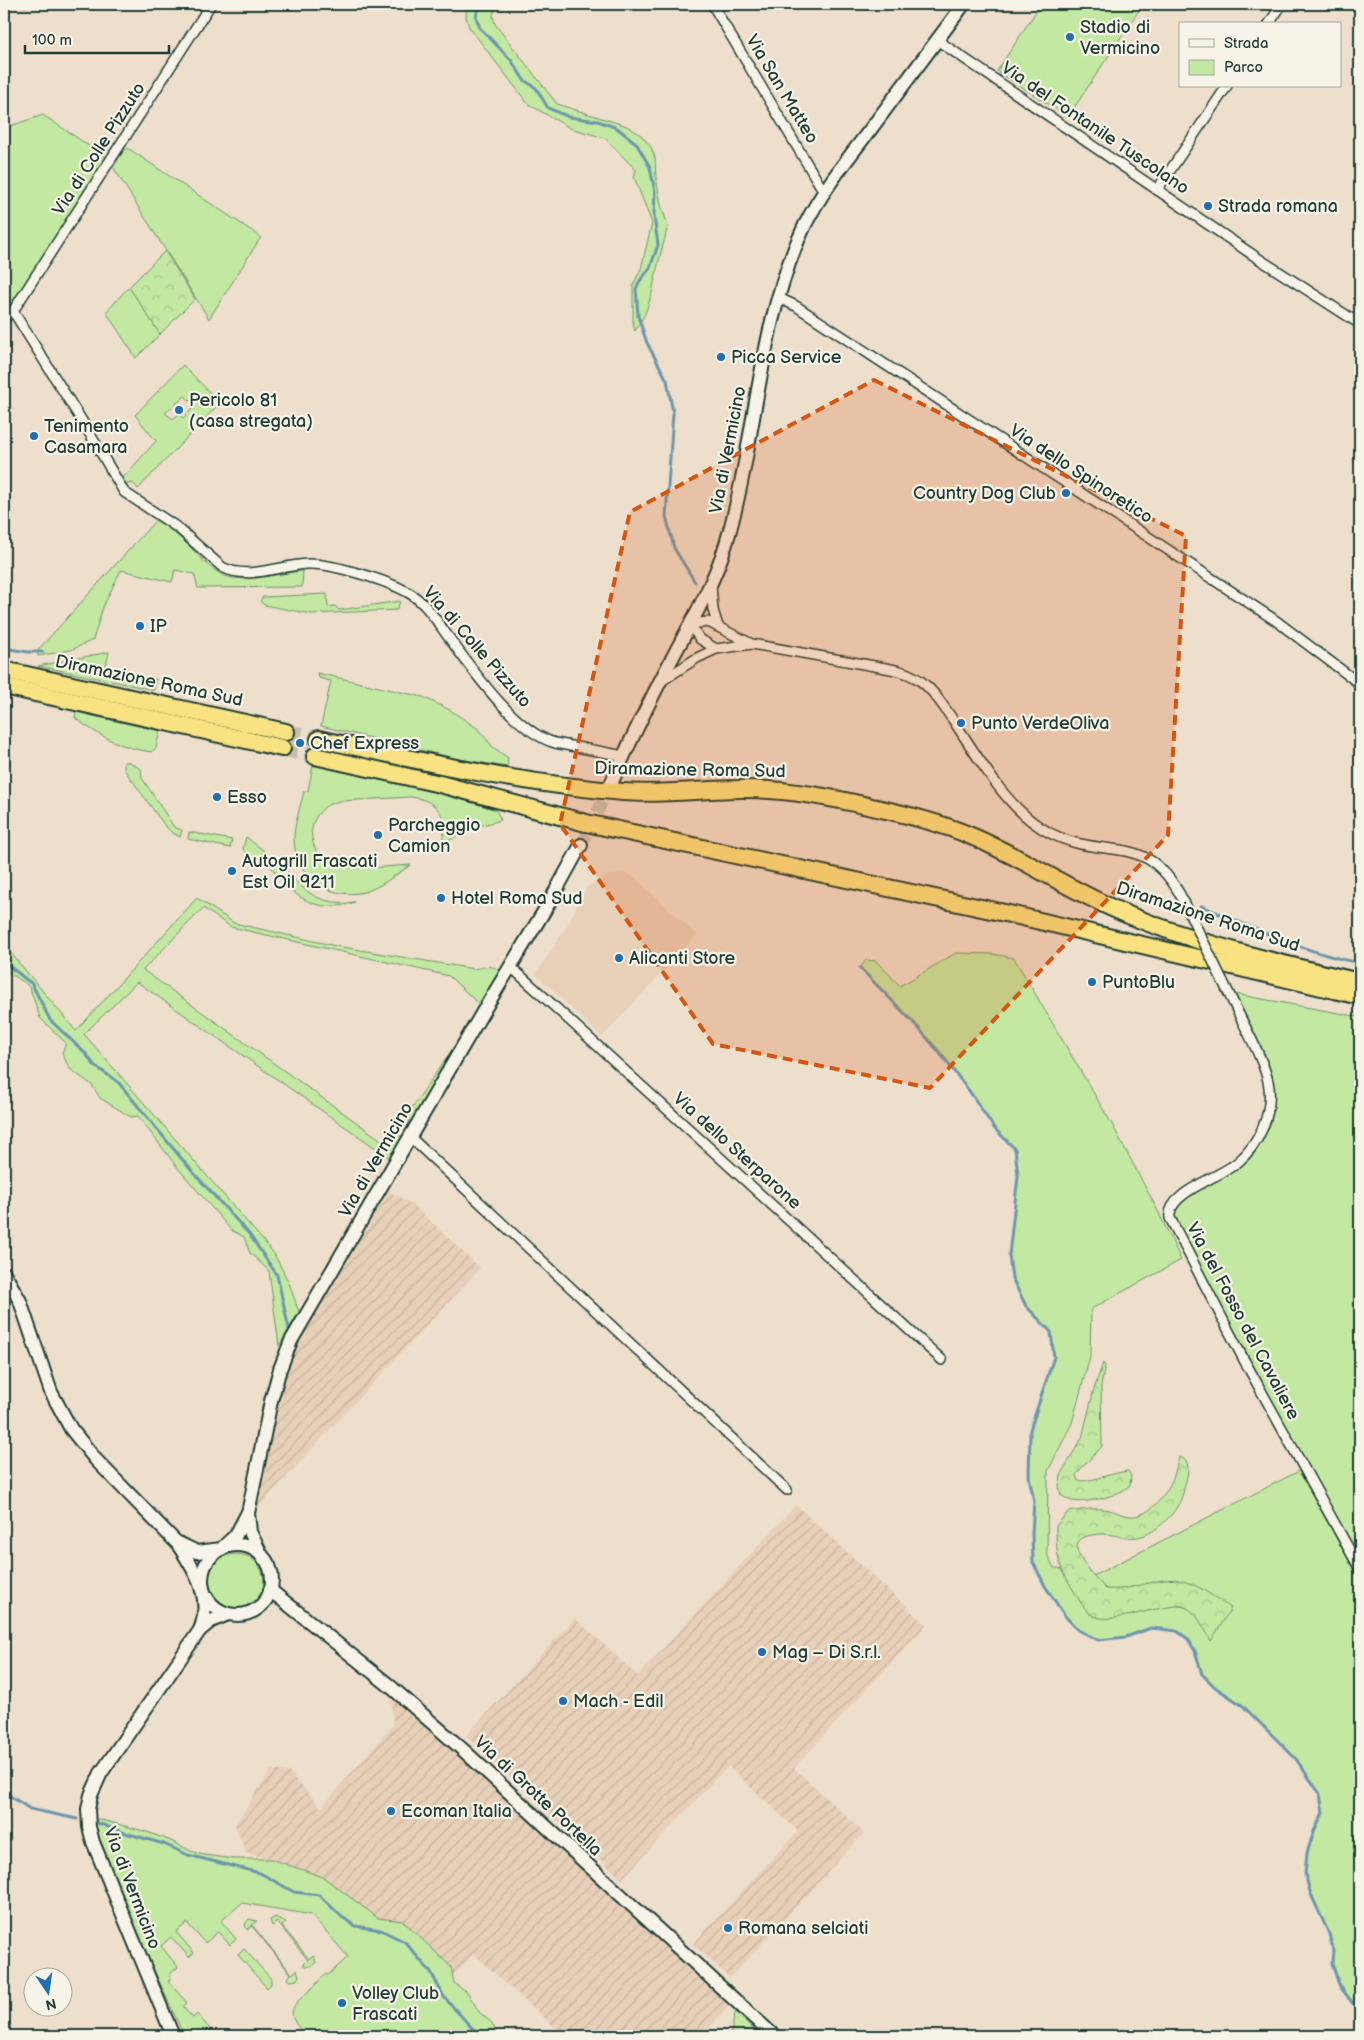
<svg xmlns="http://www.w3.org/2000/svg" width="1364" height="2040" viewBox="0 0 1364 2040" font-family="'Balsamiq Sans',sans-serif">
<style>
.built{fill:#e7cfb8}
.industrial{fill:url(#industrial-furrows)}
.green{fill:#c2e8a2;stroke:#70926b;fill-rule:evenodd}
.forest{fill:url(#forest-crowns);stroke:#70926b}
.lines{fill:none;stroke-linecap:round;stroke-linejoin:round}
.stream{stroke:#6d97ad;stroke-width:3}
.secondary-tunnel{stroke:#c5beae;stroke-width:12;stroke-dasharray:12 6;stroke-linecap:butt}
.highway-tunnel{stroke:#c5beae;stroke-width:16;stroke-dasharray:16 8;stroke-linecap:butt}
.street-casing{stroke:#1f3d34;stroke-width:12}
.secondary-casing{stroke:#1f3d34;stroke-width:16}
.highway-casing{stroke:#1f3d34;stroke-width:20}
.street{stroke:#f7f3e8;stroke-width:9}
.secondary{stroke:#f7f3e8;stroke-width:12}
.highway{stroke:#f8e281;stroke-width:16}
.street-bridge-casing{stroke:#1f3d34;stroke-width:12;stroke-linecap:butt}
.street-bridge{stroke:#f7f3e8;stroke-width:9}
.marked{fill:#d45610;fill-opacity:0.2;stroke:#d45610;stroke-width:4;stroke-dasharray:10 6;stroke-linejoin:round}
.poi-dot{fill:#1f6fb2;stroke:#f7f3e8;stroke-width:2}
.labels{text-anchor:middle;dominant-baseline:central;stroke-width:4.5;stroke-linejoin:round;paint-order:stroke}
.poi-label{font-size:18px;fill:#1f3d34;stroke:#f7f3e8;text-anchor:start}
.street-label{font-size:18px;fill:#1f3d34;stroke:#f7f3e8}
</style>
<defs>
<pattern id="industrial-furrows" width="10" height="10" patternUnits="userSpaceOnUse" patternTransform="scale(1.25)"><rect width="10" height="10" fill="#e7cfb8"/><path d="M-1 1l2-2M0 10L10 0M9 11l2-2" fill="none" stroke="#c6b39f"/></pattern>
<pattern id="forest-crowns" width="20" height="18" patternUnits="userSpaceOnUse" patternTransform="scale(1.25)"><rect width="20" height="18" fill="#c2e8a2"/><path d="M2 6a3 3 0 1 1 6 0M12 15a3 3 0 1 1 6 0" fill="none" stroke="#a6c88c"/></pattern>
</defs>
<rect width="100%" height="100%" fill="#eedecc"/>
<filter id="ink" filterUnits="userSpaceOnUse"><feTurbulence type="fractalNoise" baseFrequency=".02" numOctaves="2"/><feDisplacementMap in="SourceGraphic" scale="10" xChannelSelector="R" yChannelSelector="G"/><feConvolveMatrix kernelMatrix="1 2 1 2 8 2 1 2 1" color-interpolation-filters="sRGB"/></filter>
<g filter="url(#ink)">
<path class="built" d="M625 873 633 876 697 935 602 1037 536 974 565 929 587 887 608 875Z"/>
<g class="industrial">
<path d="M389 1191 413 1205 480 1268 255 1510 278 1398 284 1374 294 1350Z"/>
<path d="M796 1505 926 1625 794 1768 864 1833 730 1978 693 1944 798 1831 728 1766 622 1879 466 1736 575 1618 638 1676Z"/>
<path d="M391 1694 730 2005 701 2036H564L474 1954 452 1977 451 1967 403 1921 378 1918 323 1877 271 1859 246 1853 235 1825 271 1770 289 1772 321 1808 393 1725Z"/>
</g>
<g class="green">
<path d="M467 4H496L493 16 495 24 557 104 627 126 641 135 651 147 655 158 656 178 661 205 668 226 658 264 652 293 645 314 635 331 633 322V285L641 269 652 223 634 177 636 170 605 138 570 128 528 104 469 27 466 17Z"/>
<path d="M1041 4H1143L1068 117 997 71Z"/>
<path d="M43 115 107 158 17 295 4 313V128Z"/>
<path d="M125 149H129L261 237 209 319 113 167Z"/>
<path d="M129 287 160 334 136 358 106 312Z"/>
<path d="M183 365 220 403 138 489 133 483 127 484 122 479 156 441 135 415ZM185 396 195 406 183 418 179 414 173 419 165 413Z"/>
<path d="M156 520C167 527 177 535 187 544 201 557 213 575 233 578 253 581 282 573 303 571L302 587 198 588 194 574 175 570 172 582 121 570 103 607 93 640 71 650 38 656V650Z"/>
<path d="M327 594 328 607 335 606 339 610 400 601 397 610 311 614 264 605 260 601 263 597Z"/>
<path d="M109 652 106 666 90 662V665L156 679 154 690 38 666Z"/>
<path d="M317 673 423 697 450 710 477 728 493 747 508 758 507 767 454 758 321 726 331 681 319 678Z"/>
<path d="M76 712 160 731 156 748 151 752C119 747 101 737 75 718Z"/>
<path d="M124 762H129L141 769 142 778 174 827 182 830 180 837 171 832 165 826 124 769Z"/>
<path d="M313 765 448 795 496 810 501 820 468 829 439 847C452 821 440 800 411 797L340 801C332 803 325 805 320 812 304 829 312 857 334 865 350 871 392 866 411 865 396 874 380 888 364 892 327 901 293 874 294 836 295 821 301 805 304 791H308Z"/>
<path d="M189 832 232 840 230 848 188 839Z"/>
<path d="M246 837 264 851 260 857 251 858 243 849Z"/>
<path d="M275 859C303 887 311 906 355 902 316 915 292 897 270 865Z"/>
<path d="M197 898 234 923 336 946 474 969C484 967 495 963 500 973L481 1006 449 976 231 927 203 908 143 970 384 1142 402 1113 407 1115 475 1016 412 1122 406 1119 396 1130 403 1139 390 1158 137 982 84 1034 273 1252 289 1283 299 1312 279 1346 269 1271 250 1253 244 1237 231 1230 177 1167 138 1116 131 1117 100 1098 92 1085 70 1069 62 1054 66 1043 40 1018 30 988 24 982 4 970V945L76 1031Z"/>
<path d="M956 953 993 954 1014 958 1113 1126 1158 1211 1181 1260 1091 1309 1090 1356 1072 1423 1048 1471 1047 1554 1054 1568H1060L1090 1614C1099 1616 1109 1618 1117 1617 1134 1616 1175 1599 1189 1609 1199 1616 1205 1629 1211 1640L1202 1589 1178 1580H1163L1119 1590 1106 1589 1093 1576 1299 1471 1360 1581V2013L1339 1985 1332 1963 1333 1950 1329 1934 1310 1892 1305 1873 1307 1853 1314 1831 1323 1813 1320 1794 1296 1759 1243 1706 1215 1687 1202 1674 1195 1651 1188 1639 1177 1631 1151 1628 1126 1637 1098 1640 1078 1630 1065 1616 1045 1586 1033 1562 1032 1533 1034 1501 1029 1477 1030 1430 1054 1357 1051 1332 1026 1306 1012 1278 1009 1255 1018 1176 1015 1149 994 1128 970 1092 914 1023 860 968 866 960 876 961 900 986Z"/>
<path d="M1235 994 1360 1017V1561L1212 1289 1175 1218 1176 1208C1193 1189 1219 1182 1240 1167 1252 1159 1260 1147 1266 1134 1289 1082 1257 1040 1235 994Z"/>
<circle cx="236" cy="1582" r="28"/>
<path d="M98 1819 144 1831 169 1840 191 1851 204 1855 234 1859H271L323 1877 378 1918 403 1921 451 1967 454 1983 468 1993 479 2012 492 2023 498 2036H306C286 2014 288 2009 310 1990 317 1984 319 1980 326 1974L328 1975 348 1957 312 1915 242 1903 221 1921 236 1939 230 1945 218 1932 205 1943 187 1923 176 1932 194 1953 189 1957 171 1937 161 1946 178 1967 169 1975 171 1978 168 1981 187 2003 183 2007 193 2018 197 2014 216 2036H184L105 1862 95 1830V1820Z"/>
<path d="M275 1917 286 1922 282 1926 309 1959 314 1956 316 1962 313 1965 307 1967 303 1965 308 1960 277 1922 272 1926 270 1920Z"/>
<path d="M249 1919 257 1921 252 1925 292 1974 297 1970 299 1976 297 1980 290 1981 287 1979 291 1974 252 1926 247 1930 245 1924Z"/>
<path d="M244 1949 271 1979V1984L267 1988 238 1955Z"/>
<path d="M736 2012 760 2036H729C734 2028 732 2019 736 2012Z"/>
</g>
<g class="forest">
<path d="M165 251 195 299 160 334 129 287Z"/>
<path d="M1103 1363 1105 1366 1101 1386 1102 1446C1094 1457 1083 1464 1076 1475L1078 1481C1095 1481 1111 1473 1128 1471L1131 1476 1130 1485C1120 1496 1086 1504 1072 1501 1068 1500 1064 1497 1061 1495L1059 1486 1062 1472 1082 1438 1094 1389Z"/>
<path d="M1179 1457 1186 1460C1191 1470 1185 1482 1183 1493 1179 1511 1156 1534 1138 1537 1126 1539 1114 1534 1103 1534 1052 1535 1089 1571 1106 1589 1127 1591 1144 1583 1164 1580 1189 1576 1212 1596 1231 1608L1211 1641C1205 1630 1196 1609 1182 1606 1177 1605 1169 1607 1163 1608 1145 1610 1108 1625 1092 1615 1085 1611 1078 1598 1074 1591 1058 1565 1056 1556 1056 1526L1068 1512C1081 1510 1096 1507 1110 1510 1117 1512 1124 1516 1132 1516 1150 1517 1168 1492 1174 1476 1176 1470 1177 1463 1179 1457Z"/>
</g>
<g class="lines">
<g class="stream">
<path d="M479 4 476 17 480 28 511 60 524 80 536 88 548 108 569 117 598 121 617 128 636 143 650 167 655 192 654 216 658 245 650 268 639 282 636 289 637 301 638 316 647 343 667 380 673 413 666 516 674 548 695 582"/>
<path d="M4 648 28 652H43"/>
<path d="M1201 906C1252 927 1305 953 1360 963"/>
<path d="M4 962 32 984 50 1020 85 1053 95 1066 118 1082 191 1170 249 1234 277 1275 289 1329"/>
<path d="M860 968 914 1023 940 1053 970 1092 994 1128 1015 1149 1018 1176 1009 1255 1012 1278 1026 1306 1051 1332 1054 1357 1030 1430 1029 1477 1034 1501 1032 1533 1033 1562 1045 1586 1065 1616 1078 1630 1098 1640 1126 1637 1151 1628 1177 1631 1188 1639 1195 1651 1202 1674 1215 1687 1243 1706 1296 1759 1320 1794 1323 1813 1314 1831 1307 1853 1305 1873 1310 1892 1329 1934 1333 1950 1332 1963 1339 1985 1360 2013"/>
<path d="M4 1792 30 1809 77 1819"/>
<path d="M98 1823 122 1832 164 1844 188 1855 260 1873 294 1892 319 1895 342 1917 355 1926 381 1930 405 1942 432 1974 444 1997 472 2028 484 2036"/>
</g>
<path class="secondary-tunnel" d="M581 845 611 784"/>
<g class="highway-tunnel">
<path d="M286 732 319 739"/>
<path d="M282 748 315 756"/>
</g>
<g class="street-casing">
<g id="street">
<path d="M712 4 824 192"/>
<path d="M1269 24 1282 4"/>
<path d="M937 40 1256 257 1360 324"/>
<path d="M1157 190 1227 86"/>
<path d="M779 298 796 306 1275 620 1360 684"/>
<path d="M13 311 87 429 124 492 178 528 222 567C248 581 281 565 308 564 331 563 389 581 409 593 426 603 436 620 447 635 472 669 514 731 555 743L624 756"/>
<path d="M4 318 13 311 211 4"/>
<path d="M711 585 713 610 718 626"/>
<path d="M752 644 716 649 700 639 690 624 708 622 752 644 891 669C902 671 913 675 922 682 935 692 943 706 953 720 979 758 1008 812 1050 833 1109 863 1147 828 1184 902"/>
<path d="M660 682 697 658 716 649"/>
<path d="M510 966 942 1360"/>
<path d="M1233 1002C1244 1026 1266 1063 1269 1087 1272 1115 1259 1144 1238 1162 1221 1177 1166 1193 1170 1218L1244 1360 1360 1569"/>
<path d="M410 1137 787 1490"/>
</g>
</g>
<g class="secondary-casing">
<g id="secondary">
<path d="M611 784C631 739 653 694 676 651 695 616 714 582 726 544 757 440 757 327 804 227 821 192 846 161 870 130 901 88 933 46 964 4"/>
<path d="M4 1273 20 1301 51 1392 71 1429 96 1460 176 1542 197 1552 221 1549 236 1535 247 1514"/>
<circle cx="237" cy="1580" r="35"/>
<path d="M179 1546C196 1572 213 1599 200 1630"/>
<path d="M263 1558 250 1532 248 1513 271 1401 280 1369 291 1341 484 1010 549 903 581 845"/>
<path d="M270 1590 390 1686 462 1749 774 2036"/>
<path d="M173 2036 93 1842 89 1827 88 1809 91 1795 101 1773 200 1630 211 1621 228 1614"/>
</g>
</g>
<g class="highway-casing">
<g id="highway">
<path d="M4 670 286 732"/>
<path d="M4 686 282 748"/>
<path d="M319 739C420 761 520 784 623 792 664 795 703 789 743 789 786 789 830 797 872 807 905 814 939 822 971 836 1024 858 1072 892 1126 914 1201 945 1281 964 1360 982"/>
<path d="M315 756 440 784 586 823 1014 915 1360 996"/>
</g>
</g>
<use href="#street" class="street"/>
<use href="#secondary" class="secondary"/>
<use href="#highway" class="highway"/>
<g class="street-bridge-casing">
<path id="street-bridge" d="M1184 902 1233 1002"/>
</g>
<use href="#street-bridge" class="street-bridge"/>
</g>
</g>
<path class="marked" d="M874 380 1186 536 1168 835 930 1088 713 1044 560 824 630 512Z"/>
<g class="poi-dot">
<circle cx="1070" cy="37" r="5"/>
<circle cx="1208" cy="206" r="5"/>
<circle cx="721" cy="357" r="5"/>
<circle cx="179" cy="410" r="5"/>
<circle cx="34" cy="436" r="5"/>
<circle cx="1066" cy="493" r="5"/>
<circle cx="140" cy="626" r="5"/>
<circle cx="961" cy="723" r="5"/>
<circle cx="300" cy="743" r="5"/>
<circle cx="217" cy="797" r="5"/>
<circle cx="378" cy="835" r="5"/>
<circle cx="232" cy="871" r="5"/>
<circle cx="441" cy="898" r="5"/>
<circle cx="619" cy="958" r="5"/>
<circle cx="1092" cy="982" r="5"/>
<circle cx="762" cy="1652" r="5"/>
<circle cx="563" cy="1701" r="5"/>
<circle cx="391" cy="1811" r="5"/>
<circle cx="728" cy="1928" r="5"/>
<circle cx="342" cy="2003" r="5"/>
</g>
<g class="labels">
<g class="poi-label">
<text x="1080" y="27">Stadio di<tspan x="1080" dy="21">Vermicino</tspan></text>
<text x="1218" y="206">Strada romana</text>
<text x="731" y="357">Picca Service</text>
<text x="189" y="400">Pericolo 81<tspan x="189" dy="21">(casa stregata)</tspan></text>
<text x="44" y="426">Tenimento<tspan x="44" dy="21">Casamara</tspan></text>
<text x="1056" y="493" text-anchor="end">Country Dog Club</text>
<text x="150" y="626">IP</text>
<text x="971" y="723">Punto VerdeOliva</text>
<text x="310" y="743">Chef Express</text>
<text x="227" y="797">Esso</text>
<text x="388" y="825">Parcheggio<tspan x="388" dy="21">Camion</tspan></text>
<text x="242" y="861">Autogrill Frascati<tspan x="242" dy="21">Est Oil 9211</tspan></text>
<text x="451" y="898">Hotel Roma Sud</text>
<text x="629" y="958">Alicanti Store</text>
<text x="1102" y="982">PuntoBlu</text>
<text x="772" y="1652">Mag – Di S.r.l.</text>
<text x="573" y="1701">Mach - Edil</text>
<text x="401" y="1811">Ecoman Italia</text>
<text x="738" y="1928">Romana selciati</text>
<text x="352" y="1993">Volley Club<tspan x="352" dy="21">Frascati</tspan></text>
</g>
<g class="street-label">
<text transform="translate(782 89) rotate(59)">Via San Matteo</text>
<text transform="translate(1095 128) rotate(34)">Via del Fontanile Tuscolano</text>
<text transform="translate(99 149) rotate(-57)">Via di Colle Pizzuto</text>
<text transform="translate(728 450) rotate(-79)">Via di Vermicino</text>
<text transform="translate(1081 474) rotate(33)">Via dello Spinoretico</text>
<text transform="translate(477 647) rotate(49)">Via di Colle Pizzuto</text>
<text transform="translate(149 681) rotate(12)">Diramazione Roma Sud</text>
<text transform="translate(690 770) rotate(1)">Diramazione Roma Sud</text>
<text transform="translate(1208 917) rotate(18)">Diramazione Roma Sud</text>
<text transform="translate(737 1151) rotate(42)">Via dello Sterparone</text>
<text transform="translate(376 1160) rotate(-60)">Via di Vermicino</text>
<text transform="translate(1243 1321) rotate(62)">Via del Fosso del Cavaliere</text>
<text transform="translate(538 1796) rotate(43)">Via di Grotte Portella</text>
<text transform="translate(132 1888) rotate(69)">Via di Vermicino</text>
</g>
</g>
<rect width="1364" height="2040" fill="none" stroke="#f7f3e8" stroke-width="20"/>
<rect x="10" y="10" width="1344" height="2020" fill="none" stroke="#1f3d34" stroke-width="2" filter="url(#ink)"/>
<rect x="1179" y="22" width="162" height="65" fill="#f7f3e8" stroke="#a1aaa0"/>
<rect x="1189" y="39" width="25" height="8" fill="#f7f3e8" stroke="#a1aaa0"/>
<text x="1224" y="48" font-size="15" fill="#1f3d34">Strada</text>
<rect x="1189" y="60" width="25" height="15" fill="#c2e8a2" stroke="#a1aaa0"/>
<text x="1224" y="72" font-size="15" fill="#1f3d34">Parco</text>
<g transform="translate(48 1992) rotate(167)"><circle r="24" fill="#f7f3e8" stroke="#a1aaa0"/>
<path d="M0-4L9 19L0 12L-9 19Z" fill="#1f6fb2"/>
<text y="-8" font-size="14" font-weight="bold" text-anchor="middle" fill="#1f3d34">N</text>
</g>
<path d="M25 45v8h144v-8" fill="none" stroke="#1f3d34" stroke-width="2.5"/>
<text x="32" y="45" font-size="15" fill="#1f3d34" stroke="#f7f3e8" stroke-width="4" paint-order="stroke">100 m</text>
</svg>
